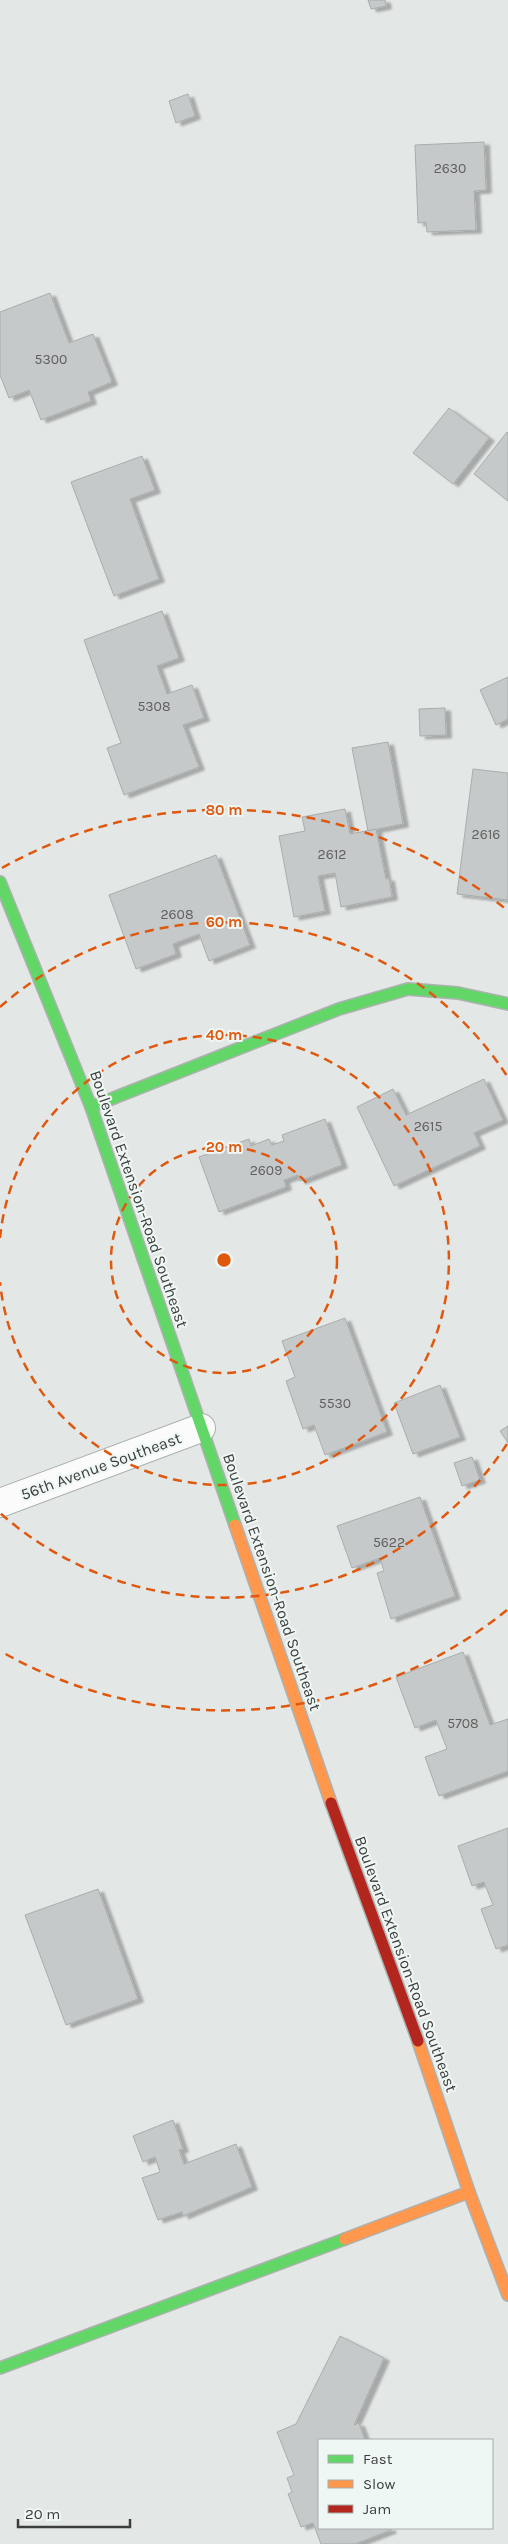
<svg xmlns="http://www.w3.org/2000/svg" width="508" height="2544" viewBox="0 0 508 2544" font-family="Karla,sans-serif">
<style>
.building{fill:#c6c9c9;stroke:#a9adac;filter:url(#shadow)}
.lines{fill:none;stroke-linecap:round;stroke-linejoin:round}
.street-casing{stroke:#adb1b0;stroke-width:30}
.fast-casing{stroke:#adb1b0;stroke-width:14}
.slow-casing{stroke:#adb1b0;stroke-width:14}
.jam-casing{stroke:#adb1b0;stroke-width:14}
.street{stroke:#fbfbfb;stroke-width:28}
.fast{stroke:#63d668;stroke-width:11}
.slow{stroke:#ff974d;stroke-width:11}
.jam{stroke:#b3261e;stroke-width:11}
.ring{fill:none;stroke:#df580e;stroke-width:2.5;stroke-dasharray:9 6}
.labels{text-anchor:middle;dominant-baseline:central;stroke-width:4;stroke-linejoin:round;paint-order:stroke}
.number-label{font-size:14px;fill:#5e6160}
.street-label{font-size:16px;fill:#3b3e3d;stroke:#eff7f4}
.centre{fill:#df580e;stroke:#eff7f4;stroke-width:2.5}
.ring-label{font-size:15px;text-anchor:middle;font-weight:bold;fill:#df580e;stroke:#eff7f4;stroke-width:4;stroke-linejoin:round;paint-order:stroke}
</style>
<defs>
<filter id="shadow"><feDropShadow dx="5.5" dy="3" stdDeviation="1" flood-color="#0004"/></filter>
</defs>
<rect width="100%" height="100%" fill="#e3e7e6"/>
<g class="building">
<path d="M368 0H385L386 6 371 9Z"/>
<path d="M188 94 195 116 176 123 169 101Z"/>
<path d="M484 142 486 190 474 191 476 230 427 232 426 222 418 223 415 145Z"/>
<path d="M50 293 69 343 93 334 112 382 88 392 91 401 41 420 29 390 9 398 0 375V312Z"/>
<path d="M449 408 489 438 453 484 413 453Z"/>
<path d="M507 432 508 433V501L474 474Z"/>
<path d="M142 456 155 490 130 499 159 579 114 596 71 482Z"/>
<path d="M162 611 179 658 157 666 167 694 192 685 204 718 183 725 199 767 124 795 107 748 121 743 84 640Z"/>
<path d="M508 677V719L496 725 480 690Z"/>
<path d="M445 708 446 735 420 736 419 709Z"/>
<path d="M388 742 403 824 368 831 352 748Z"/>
<path d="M473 769 508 773V900L457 894Z"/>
<path d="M345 809 350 834 376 829 386 879 389 878 392 897 341 907 335 873 318 876 325 911 294 917 279 836 305 831 302 817Z"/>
<path d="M216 855 250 945 209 961 199 934 173 944 176 954 136 969 109 895Z"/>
<path d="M484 1079 503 1120 474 1133 480 1146 394 1186 357 1107 393 1089 406 1115Z"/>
<path d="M325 1119 342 1165 300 1181 298 1175 284 1180 286 1187 219 1212 199 1157 249 1139 251 1146 269 1139 272 1145 284 1141 282 1135Z"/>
<path d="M345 1318 387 1432 325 1455 314 1425 303 1429 286 1381 295 1377 282 1341Z"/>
<path d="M440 1385 460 1437 413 1454 394 1403Z"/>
<path d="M508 1426V1443L500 1431Z"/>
<path d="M472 1457 480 1480 462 1486 454 1463Z"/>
<path d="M420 1497 455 1596 391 1619 377 1573 384 1571 380 1558 352 1568 337 1526Z"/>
<path d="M463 1652 490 1725 508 1719V1771L439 1796 425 1757 447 1749 436 1720 415 1728 396 1677Z"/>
<path d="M508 1828V1945L496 1949 481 1909 493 1905 484 1882 472 1886 458 1846Z"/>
<path d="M98 1889 138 1999 66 2025 25 1915Z"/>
<path d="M173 2120 183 2149 179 2150 184 2164 236 2144 252 2187 183 2216 182 2212 158 2220 142 2178 160 2172 155 2157 143 2162 133 2136Z"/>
<path d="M340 2336 384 2358 354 2425 359 2423 365 2440H319V2528H390L391 2530 355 2544H321L313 2523 301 2527 288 2494 292 2492 287 2478 294 2475 277 2432 296 2424Z"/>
</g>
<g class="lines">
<g class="street-casing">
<path id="street" d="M0 1503 201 1428"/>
</g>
<g class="fast-casing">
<g id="fast">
<path d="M0 882 91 1107 235 1525"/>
<path d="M91 1107 339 1009 408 989 458 993 508 1004"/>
<path d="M0 2368 345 2239"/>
</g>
</g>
<g class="slow-casing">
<g id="slow">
<path d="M235 1525 331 1803"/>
<path d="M418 2041 469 2192 508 2295"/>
<path d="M345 2239 469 2192"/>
</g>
</g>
<g class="jam-casing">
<path id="jam" d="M331 1803 418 2041"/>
</g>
<use href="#street" class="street"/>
<use href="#fast" class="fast"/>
<use href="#slow" class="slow"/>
<use href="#jam" class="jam"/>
</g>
<g class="ring">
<circle cx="224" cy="1260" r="113"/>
<path d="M0 1238A225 225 0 1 1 0 1282"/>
<path d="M507 1444A338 338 0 0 1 0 1513M0 1007A338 338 0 0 1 507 1076"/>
<path d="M507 1610A450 450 0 0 1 2 1652M2 868A450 450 0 0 1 507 910"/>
</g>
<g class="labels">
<g class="number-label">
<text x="450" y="168">2630</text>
<text x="51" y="359">5300</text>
<text x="154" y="706">5308</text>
<text x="486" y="834">2616</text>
<text x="332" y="854">2612</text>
<text x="177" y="914">2608</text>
<text x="428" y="1126">2615</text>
<text x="266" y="1170">2609</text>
<text x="335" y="1403">5530</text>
<text x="389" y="1542">5622</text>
<text x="463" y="1723">5708</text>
</g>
<g class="street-label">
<text transform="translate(139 1199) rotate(71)">Boulevard Extension-Road Southeast</text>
<text transform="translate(101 1466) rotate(-20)">56th Avenue Southeast</text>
<text transform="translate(272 1582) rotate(71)">Boulevard Extension-Road Southeast</text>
<text transform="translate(406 1964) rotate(70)">Boulevard Extension-Road Southeast</text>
</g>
</g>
<circle cx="224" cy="1260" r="8" class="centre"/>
<g class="ring-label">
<text x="224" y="815">80 m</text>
<text x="224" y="927">60 m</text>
<text x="224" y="1040">40 m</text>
<text x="224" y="1152">20 m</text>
</g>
<rect x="318" y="2439" width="175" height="90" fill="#eff7f4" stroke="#a7adab"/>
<rect x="328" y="2455" width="25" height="8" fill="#63d668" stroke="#a7adab"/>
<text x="363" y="2464" font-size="15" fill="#3b3e3d">Fast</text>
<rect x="328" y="2480" width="25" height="8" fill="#ff974d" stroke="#a7adab"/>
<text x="363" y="2489" font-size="15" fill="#3b3e3d">Slow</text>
<rect x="328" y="2505" width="25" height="8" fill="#b3261e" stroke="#a7adab"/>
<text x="363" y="2514" font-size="15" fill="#3b3e3d">Jam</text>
<path d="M18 2519v8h112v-8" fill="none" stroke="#3b3e3d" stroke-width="2.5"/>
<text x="25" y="2519" font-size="15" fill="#3b3e3d" stroke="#eff7f4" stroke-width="4" paint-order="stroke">20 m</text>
</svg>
